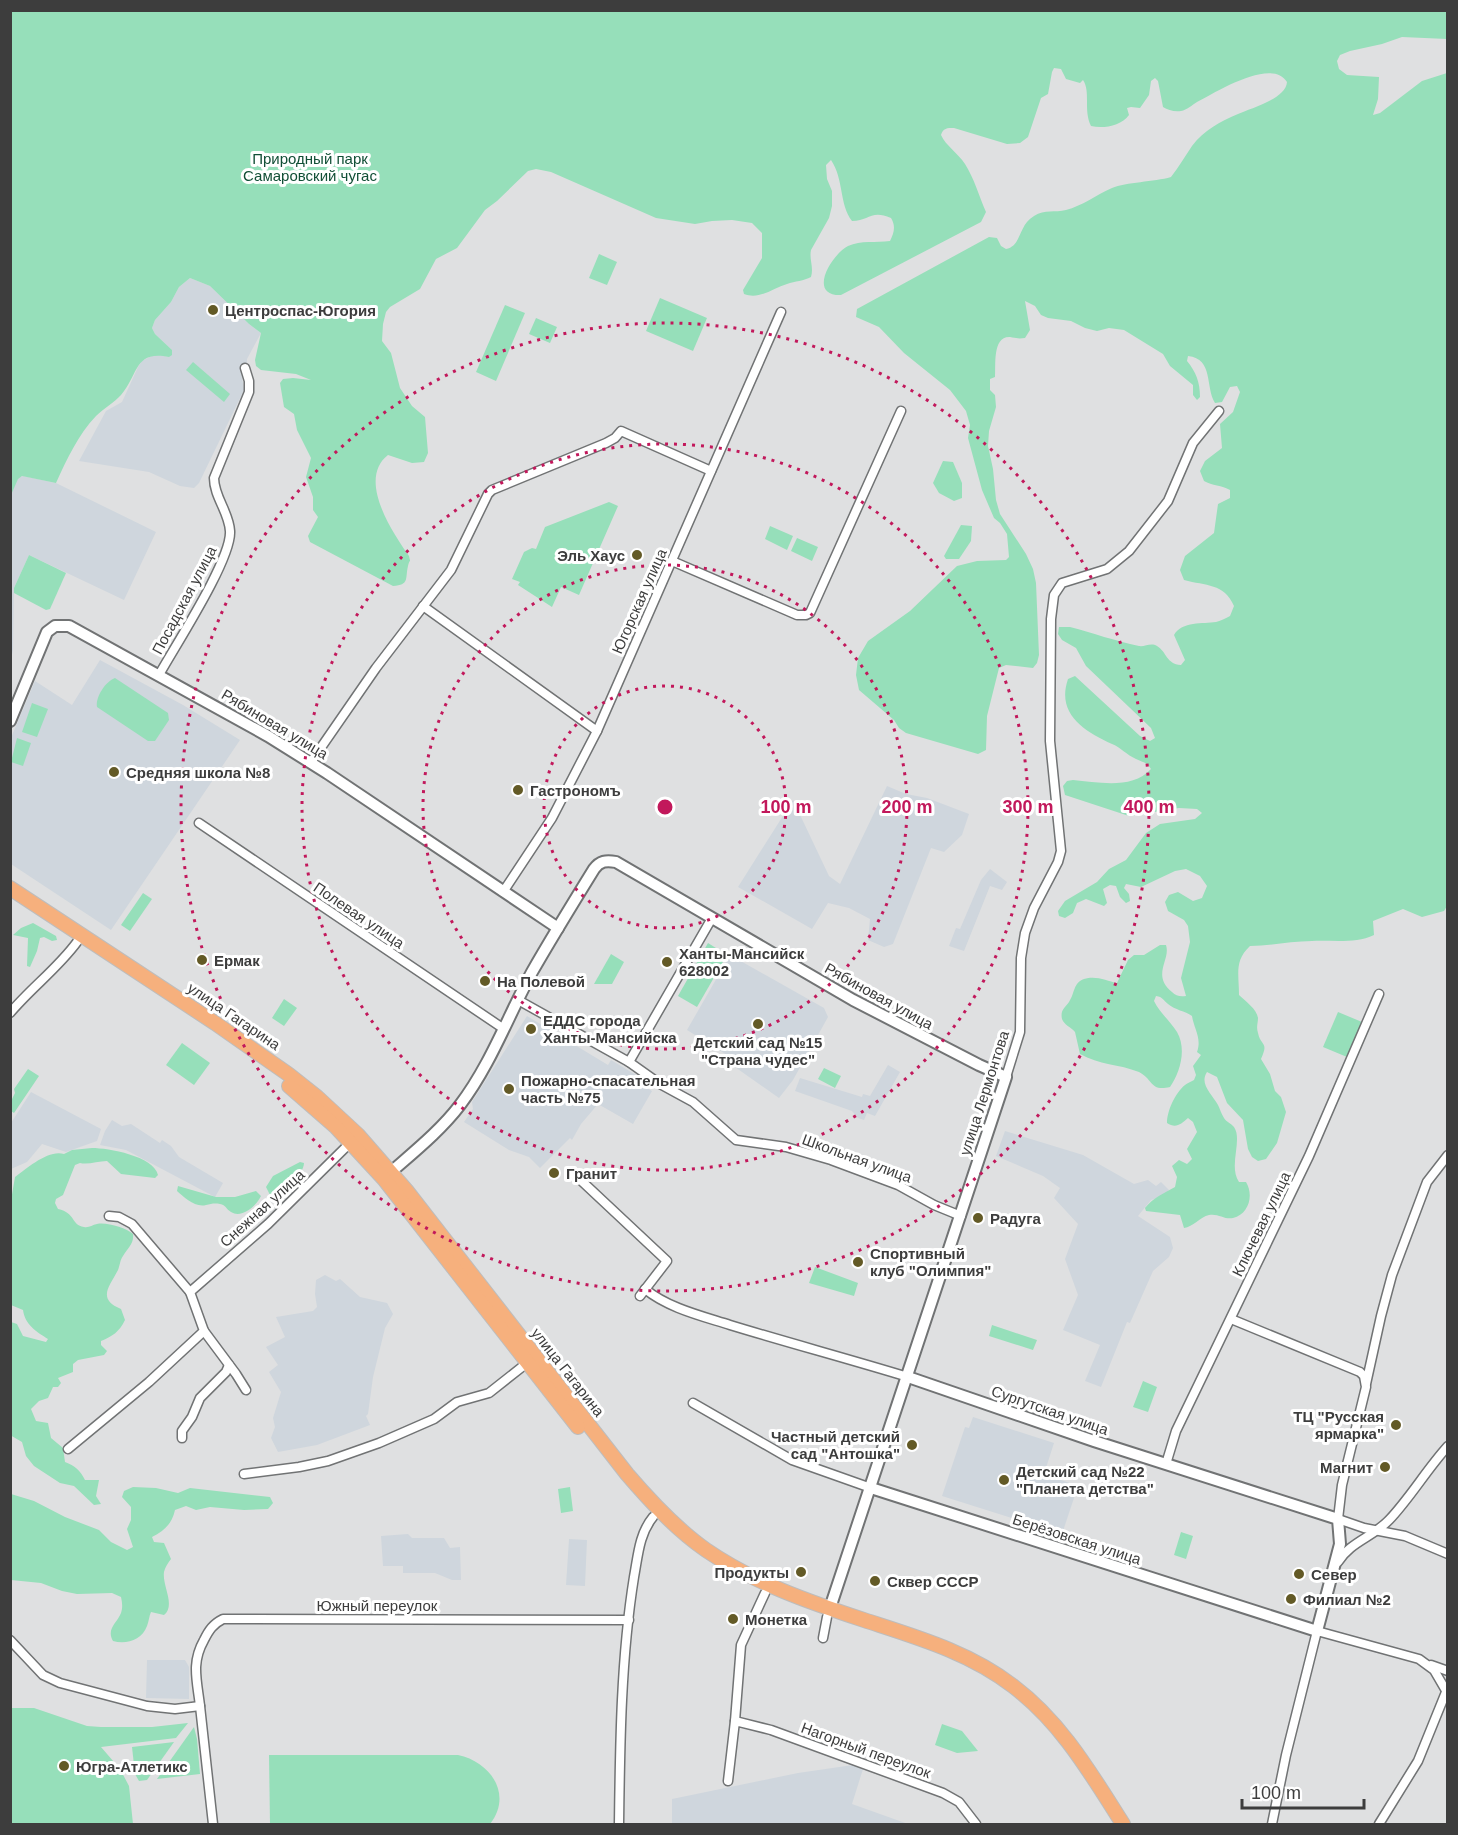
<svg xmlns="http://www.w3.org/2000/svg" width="1458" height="1835" viewBox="0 0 1458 1835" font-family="Helvetica,sans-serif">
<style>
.built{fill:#cfd6dd}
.green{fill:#96dfba}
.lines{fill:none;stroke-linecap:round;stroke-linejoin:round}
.minor-casing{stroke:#717374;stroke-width:11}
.tertiary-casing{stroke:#717374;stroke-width:14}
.primary-casing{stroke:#bdbdbd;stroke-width:16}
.minor{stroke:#fff;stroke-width:8}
.tertiary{stroke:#fff;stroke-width:10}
.primary{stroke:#f6b07d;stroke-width:14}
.ring{fill:none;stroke:#c2185b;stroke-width:3;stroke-dasharray:3 6}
.poi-dot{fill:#635a26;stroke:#fff;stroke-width:2}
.labels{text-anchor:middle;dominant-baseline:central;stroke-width:6;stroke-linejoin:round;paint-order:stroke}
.park-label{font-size:15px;fill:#114f36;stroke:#fff}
.poi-label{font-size:15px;font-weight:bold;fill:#3d3d3d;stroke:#fff;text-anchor:start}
.street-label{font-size:15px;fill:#3d3d3d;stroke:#fff}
.centre{fill:#c2185b;stroke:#fff;stroke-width:3}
.ring-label{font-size:18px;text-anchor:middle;font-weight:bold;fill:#c2185b;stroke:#fff;stroke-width:6;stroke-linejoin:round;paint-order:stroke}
</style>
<rect width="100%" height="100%" fill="#dfe0e1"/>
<g class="built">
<path d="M190 278 210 286 249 324 261 333 247 359V364L241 371 244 390 199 483 194 488 180 486 149 472 79 461 106 411 122 402 138 367 142 361 155 354 169 357 172 350 155 334 152 328 155 320 171 302 179 287Z"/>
<path d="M23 476 56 483 156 532 124 600 29 555 14 588 13 650 11 660 10 495 18 478Z"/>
<path d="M100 660 183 705 240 740 111 930 11 864 10 740 35 681 72 705Z"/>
<path d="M887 786 906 794 927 798 969 814 962 835 944 852 931 848 893 944 884 947 868 940 870 919 849 908 828 903 812 929 738 887 793 800 829 876 840 884Z"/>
<path d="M990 869 1007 882 1002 890 990 886 964 951 949 946 956 928 960 929 981 880Z"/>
<path d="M730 955 824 1008 828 1017 793 1080 779 1098 725 1060 727 1055 687 1030Z"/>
<path d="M527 1016 608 1065 611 1060 641 1078 638 1083 652 1091 633 1124 598 1104 581 1124 572 1140 570 1138 540 1168 529 1157 509 1150 464 1122 473 1109 472 1102Z"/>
<path d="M888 1065 900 1072 875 1116 867 1113 864 1120 858 1118 852 1111 795 1091 800 1078 862 1097 863 1094 870 1096Z"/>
<path d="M31 1092 101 1129 97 1141 66 1152 42 1144 27 1162 11 1169V1123Z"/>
<path d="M112 1120 122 1126 131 1124 160 1143 162 1140 171 1146 179 1157 223 1183 215 1197 126 1150 100 1145 105 1131Z"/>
<path d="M1005 1131 1083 1155 1134 1184 1148 1180 1156 1186 1161 1182 1169 1190 1164 1196 1151 1200 1138 1216 1170 1237 1173 1248 1169 1257 1153 1271 1130 1323 1127 1322 1101 1387 1085 1381 1100 1345 1063 1330 1078 1295 1065 1259 1078 1224 1054 1198 1060 1188 1043 1176 996 1156Z"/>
<path d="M325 1275 336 1281 340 1279 360 1297 387 1303 393 1314 385 1328 373 1377 368 1414 366 1416 370 1425 317 1445 278 1452 271 1438 275 1427 273 1418 281 1392 269 1372 278 1365 266 1347 285 1337 276 1317 313 1311 317 1307 315 1294 316 1280Z"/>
<path d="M973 1417 1054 1443 1044 1474 1078 1486 1062 1534 942 1496 965 1427 969 1428Z"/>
<path d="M408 1534 412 1538H444L450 1548 460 1547 461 1580H452L435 1573H403V1566H383L381 1536Z"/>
<path d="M569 1539 587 1540 585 1586 566 1585Z"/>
<path d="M147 1660H185L189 1667V1699L146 1698Z"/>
<path d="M853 1765 863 1769 852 1804 908 1824H672V1799L798 1773Z"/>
</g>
<g class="green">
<path d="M11 10 1447 11V39L1402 37 1382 44 1350 51 1340 55 1337 61 1339 69 1347 75 1379 77 1378 99 1373 115 1380 113 1422 81 1447 73V906L1444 911 1422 917 1403 909 1373 921 1374 935C1355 944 1333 940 1312 941 1291 941 1272 946 1250 946 1234 961 1239 974 1239 995 1245 1001 1257 1009 1258 1018 1258 1023 1256 1027 1258 1033 1261 1047 1269 1041 1261 1059L1270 1074 1275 1091 1281 1097 1286 1112 1277 1143 1266 1159 1258 1161 1252 1157 1248 1149 1243 1120 1227 1103 1217 1077 1207 1072C1199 1084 1212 1094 1218 1105 1220 1109 1221 1113 1224 1118 1226 1122 1231 1123 1234 1127 1243 1140 1228 1166 1239 1182H1246C1254 1195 1249 1214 1233 1218 1225 1220 1218 1213 1209 1215 1200 1217 1193 1227 1184 1228L1180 1215 1146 1211 1145 1208C1153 1198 1164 1193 1175 1187L1177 1177 1172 1166 1179 1160 1187 1164 1192 1159 1187 1149 1197 1132 1193 1122 1188 1118C1181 1124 1176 1129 1167 1123 1167 1111 1175 1093 1185 1085 1187 1083 1191 1082 1194 1080L1196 1075 1193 1066 1201 1055 1197 1052C1202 1038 1194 1029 1192 1016 1185 1011 1175 1010 1168 1004 1163 1000 1163 997 1156 996L1154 1001C1160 1013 1170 1021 1177 1032 1187 1049 1180 1073 1170 1087 1150 1092 1153 1079 1139 1072 1119 1064 1099 1065 1080 1054L1075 1032C1071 1027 1064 1025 1062 1019 1060 1010 1065 1008 1069 1002 1075 993 1073 983 1084 979 1096 975 1107 981 1117 983L1128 960 1134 955H1144L1160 945H1166C1171 960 1151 975 1172 992 1176 996 1180 997 1186 996L1181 978 1190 942 1188 926 1184 920 1168 911 1165 902 1169 895 1178 892 1193 901 1202 898 1207 886 1200 876 1186 869 1175 871 1141 887 1126 884 1124 888 1129 894 1130 901 1126 903 1120 897 1116 886 1110 885 1103 889 1107 903 1104 906 1086 899 1077 903 1073 913 1065 918 1059 916 1058 911 1065 901 1097 882 1109 869 1126 860 1146 833 1160 824 1195 819 1202 813 1197 809 1179 808 1129 816 1065 795 1063 786 1067 781 1073 780C1098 782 1132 790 1151 769 1147 762 1142 762 1136 759 1127 755 1120 747 1112 744 1084 731 1056 714 1068 679L1075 676 1140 736 1150 741 1155 738 1151 728 1086 666 1076 648 1062 640 1058 634 1059 627H1070C1093 633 1115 641 1139 646 1145 647 1151 642 1157 646 1167 652 1166 664 1181 665L1185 660 1174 635C1182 621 1203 624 1216 622 1220 621 1226 618 1230 616L1234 606C1224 583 1206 586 1184 580L1180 570 1185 556 1214 533 1218 504 1230 498V490C1222 485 1212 486 1204 481L1200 471 1205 461 1222 448 1220 424 1233 412 1240 392 1237 386 1230 387 1222 402 1215 403C1205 387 1214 359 1188 356L1187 361C1196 372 1200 382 1200 397L1197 400 1193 395V385L1170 366 1163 354 1124 330 1109 328 1097 331 1085 328 1071 321 1048 318 1041 315 1035 306 1025 301 1030 330 1025 338C1018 339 1016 338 1010 337 992 336 996 366 995 377L990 379V390L995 395 996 407 989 431 988 446 993 469 996 500 1000 514 1026 554 1033 569 1036 583 1039 655 1037 663 1033 668 1006 665 999 668 987 716 986 750 978 754 906 733 899 728 894 720 859 690 856 675 858 658 868 641 910 611 957 566 977 561 1006 560 1009 557 1007 534 1000 523 994 518 982 490 968 438 970 425 966 411 950 390 904 353 879 327 856 317 857 309 989 237 997 238 1001 246 1006 249C1022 246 1018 225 1034 216 1045 209 1055 213 1066 210 1082 206 1096 195 1112 188 1126 182 1154 182 1171 177 1179 167 1185 156 1192 146 1204 130 1221 121 1238 114 1251 108 1286 99 1287 82 1272 57 1216 92 1197 102 1192 105 1187 110 1181 111 1174 112 1168 110 1163 107L1158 81 1155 78 1151 81 1149 95 1140 108 1131 107 1127 108 1129 115C1121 126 1103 129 1091 126 1083 110 1091 92 1083 80L1080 83 1066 79 1061 69 1054 68 1052 72 1048 94 1041 98 1028 137 1020 143 1007 144 954 128C947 128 943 128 941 135 946 146 958 153 965 164 974 178 979 196 986 212L981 222 841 295C807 296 831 255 848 246 861 240 876 243 890 241 894 233 896 226 891 218 871 209 869 221 852 221 839 204 844 179 831 160L826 165 827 179 832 191V206L829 218 811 250C809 260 814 267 811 277 804 281 795 281 787 284 773 288 760 300 744 294L743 290 762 258V233L752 223 732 220 712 221 695 224 656 218 551 172 536 169 528 171 497 201 485 210 457 248 436 259 420 289 390 307 386 312 383 324 382 341 391 353 400 388 412 406 425 417 428 453 424 462 412 463 388 455C357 479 392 532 409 556 411 565 410 557 408 566 405 578 410 585 393 586L310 542 308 536 318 517 313 510V497L306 477 311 458 297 430 294 414 284 407 280 383 283 379 293 378 311 380 296 374 261 370 256 366 255 360 261 333 249 324 210 286 190 278 179 287 171 302 155 320 152 328 155 334 172 350V355L169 357C134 350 139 374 121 395 114 403 104 408 96 416 78 435 67 459 56 483L22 476 18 479 11 495Z"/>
<path d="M599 254 617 262 607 285 589 278Z"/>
<path d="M660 298 707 318 693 351 646 331Z"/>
<path d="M505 305 525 313 496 381 476 372Z"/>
<path d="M536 318 557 327 550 343 529 334Z"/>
<path d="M193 362 230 394 224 402 186 370Z"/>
<path d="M943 461 953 462 962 483V498L954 501 939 493 933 483Z"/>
<path d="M609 502 618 506 579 595 561 587 552 607 518 585 520 582 512 579 524 552 532 548 536 549 545 527Z"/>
<path d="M961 525 972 526 971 541 959 559H946L944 556Z"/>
<path d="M770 526 793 536 787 550 765 539Z"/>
<path d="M797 538 818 547 812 561 791 551Z"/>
<path d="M29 555 66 573 50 609 46 610 14 593V588Z"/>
<path d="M115 678 168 713 169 720 155 741H148L97 707C95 697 106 681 115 678Z"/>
<path d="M32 703 48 709 37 737 22 732Z"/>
<path d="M17 738 31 743 23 766 11 762Z"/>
<path d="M143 893 152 899 130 931 121 925Z"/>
<path d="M33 923 56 936 57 940 52 941 44 937 40 938 37 951 30 967 27 966 28 938 13 935 21 928Z"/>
<path d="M708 943 727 955 697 1007 678 996Z"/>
<path d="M611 954 624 962 612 984H594Z"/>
<path d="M284 999 297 1008 284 1026 272 1018Z"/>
<path d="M1338 1012 1362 1022 1347 1057 1323 1047Z"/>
<path d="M182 1043 210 1063 194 1085 166 1065Z"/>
<path d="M824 1068 841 1076 835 1088 818 1079Z"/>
<path d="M28 1069 39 1076 14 1113 11 1111V1101L15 1093 14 1089Z"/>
<path d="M92 1148C108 1148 154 1156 158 1175L155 1178 121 1174 107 1161C98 1161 88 1165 80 1163L75 1165 63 1195 56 1199 55 1203 58 1209C76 1213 71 1225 84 1227 89 1228 92 1225 97 1224 107 1222 126 1228 133 1234 134 1244 128 1247 123 1256 120 1260 120 1265 118 1270 109 1287 97 1299 121 1309L125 1320C119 1332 113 1336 101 1341V1345L107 1351 104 1355 78 1360 73 1364V1372L58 1378 61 1383 58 1387H53L48 1398 39 1401 31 1409 36 1421 48 1423 51 1438 63 1448 65 1462C75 1466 80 1470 85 1480H99L96 1496 101 1504 94 1505 74 1486 60 1483 34 1466 26 1456 22 1442 10 1435 11 1322 17 1324 23 1336 46 1342 48 1339C37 1332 25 1325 23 1310L11 1305 10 1206 15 1177C27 1168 49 1149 64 1154L72 1150Z"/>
<path d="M300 1162 304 1163C304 1175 281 1194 270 1195L266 1187 273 1176Z"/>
<path d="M178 1186 216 1197H235L256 1191 261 1196C257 1205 242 1219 231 1212 226 1209 226 1205 220 1204 214 1203 211 1204 206 1205 195 1208 184 1197 177 1191Z"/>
<path d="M815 1267 858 1283 854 1296 809 1283Z"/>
<path d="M992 1325 1037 1340 1033 1350 989 1336Z"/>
<path d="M1143 1381 1157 1387 1148 1412 1133 1407Z"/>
<path d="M133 1487 156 1488 178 1493 190 1488 270 1497 273 1503 268 1509 244 1510 210 1507 196 1510 186 1506 175 1510C172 1524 164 1531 152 1537L154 1542 164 1543 171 1559C168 1563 165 1567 164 1572 162 1586 176 1605 164 1615L151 1612C149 1616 149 1621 147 1626 142 1640 126 1645 113 1641 106 1629 117 1623 121 1613 123 1607 122 1602 121 1597L112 1593 77 1594 62 1591 41 1583 11 1580V1494L34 1501 65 1517 99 1530 111 1542 127 1550 133 1547 127 1529 131 1520V1507L122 1497 124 1491Z"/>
<path d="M570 1487 573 1511 561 1513 558 1489Z"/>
<path d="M1181 1532 1193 1536 1186 1559 1174 1555Z"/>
<path d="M10 1708H34L87 1726 101 1727H152L188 1723 176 1738 101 1747 120 1769 129 1786 133 1824H11Z"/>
<path d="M942 1724 962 1731 978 1751 957 1753 935 1745Z"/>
<path d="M194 1727 197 1739 200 1774 157 1779Z"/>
<path d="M174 1742 147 1780 139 1781 135 1774 132 1747Z"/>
<path d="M269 1755H458C491 1762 513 1795 490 1824H270Z"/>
</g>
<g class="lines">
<g class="minor-casing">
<g id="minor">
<path d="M672 561 797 615H806L810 613 901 411"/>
<path d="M423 606 597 731"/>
<path d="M159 675C175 646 232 559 230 531 229 512 214 497 214 478L249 392V381L245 368"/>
<path d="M311 762 376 668 451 570 488 494 492 490 606 443 615 438 621 431 711 471"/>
<path d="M199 823 504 1029"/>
<path d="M503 892 552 818 597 731 781 312"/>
<path d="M518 1000 629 1062 660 1084 693 1102 736 1140 786 1147 831 1160 898 1185 934 1205 961 1216"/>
<path d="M10 1013C31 988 58 968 77 942"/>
<path d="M629 1062 712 918"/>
<path d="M1006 1077 1020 1032 1021 958 1025 933 1034 908 1058 862 1061 851 1050 741 1051 619 1054 595 1062 583 1107 569 1129 551 1168 501 1193 443 1219 411"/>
<path d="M572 1172 667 1261 640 1296"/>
<path d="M109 1216 119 1217 132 1224 190 1292"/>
<path d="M645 1289C668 1308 702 1316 730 1325 789 1343 849 1359 908 1377"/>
<path d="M1231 1319 1360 1372 1364 1376 1366 1387 1342 1485 1338 1519 1364 1528 1405 1536 1448 1554"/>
<path d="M204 1331 236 1374 246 1390"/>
<path d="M1366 1384 1381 1316 1392 1275 1427 1182 1448 1155"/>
<path d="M693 1403 792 1460 871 1488"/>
<path d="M182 1438V1431L192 1417 200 1398 226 1372 229 1365"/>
<path d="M68 1449 149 1382 204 1331 190 1292 268 1224 351 1142"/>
<path d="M1166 1464 1176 1431 1309 1156 1379 994"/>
<path d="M244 1474 299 1467 328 1461 379 1443 434 1419 457 1402 489 1393 527 1363"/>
<path d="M1338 1562C1350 1542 1373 1537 1389 1520 1410 1498 1427 1469 1448 1446"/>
<path d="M823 1638 827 1617"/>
<path d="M10 1640 43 1675 60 1683 147 1706 175 1709 200 1706 213 1824"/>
<path d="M1431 1665 1448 1671"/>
<path d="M200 1706C197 1680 191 1663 204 1640 209 1630 213 1624 223 1619L629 1620"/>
<path d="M735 1721 741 1645 765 1593"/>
<path d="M728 1781 735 1721 771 1730 943 1793 959 1802 976 1824"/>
<path d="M619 1824C620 1742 621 1658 634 1577 638 1556 639 1534 653 1517"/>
<path d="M1272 1824 1286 1755 1317 1631 1419 1659 1434 1670 1448 1694"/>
<path d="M1379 1824 1418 1761 1446 1692"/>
</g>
</g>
<g class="tertiary-casing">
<g id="tertiary">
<path d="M10 721 47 632 55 626H69L268 736 327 773 558 928"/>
<path d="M391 1172C415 1151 441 1130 460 1105 491 1064 508 1016 532 972 552 937 573 903 594 869 600 861 606 860 616 862L853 1000 979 1065 1006 1077 830 1608"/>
<path d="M871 1488 1317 1631 1340 1544 1338 1519 1094 1441 908 1377"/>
</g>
</g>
<g class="primary-casing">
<g id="primary">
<path d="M10 888 215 1023 288 1074 317 1097 358 1135 406 1190 627 1474C651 1502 676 1529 706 1550 754 1583 809 1602 864 1620 916 1637 969 1652 1013 1686 1062 1723 1091 1774 1123 1824"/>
<path d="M289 1086 336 1127 384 1179 578 1427"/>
</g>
</g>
<use href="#minor" class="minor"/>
<use href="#tertiary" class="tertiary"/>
<use href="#primary" class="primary"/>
</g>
<g class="ring">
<circle cx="665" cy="807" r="121"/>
<circle cx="665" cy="807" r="242"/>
<circle cx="665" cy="807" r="363"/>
<circle cx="665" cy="807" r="484"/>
</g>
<g class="poi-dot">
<circle cx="213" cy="310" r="6"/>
<circle cx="637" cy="555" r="6"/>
<circle cx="114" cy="772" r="6"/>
<circle cx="518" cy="790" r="6"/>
<circle cx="202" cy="960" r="6"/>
<circle cx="667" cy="962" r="6"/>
<circle cx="485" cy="981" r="6"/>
<circle cx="758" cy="1024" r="6"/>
<circle cx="531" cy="1029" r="6"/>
<circle cx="509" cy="1089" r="6"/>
<circle cx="554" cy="1173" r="6"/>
<circle cx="978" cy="1218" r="6"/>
<circle cx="858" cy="1262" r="6"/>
<circle cx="1396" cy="1425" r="6"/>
<circle cx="912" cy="1445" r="6"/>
<circle cx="1385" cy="1467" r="6"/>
<circle cx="1004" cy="1480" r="6"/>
<circle cx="801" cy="1572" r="6"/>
<circle cx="1299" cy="1574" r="6"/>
<circle cx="875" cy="1581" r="6"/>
<circle cx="1291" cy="1599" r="6"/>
<circle cx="733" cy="1619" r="6"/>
<circle cx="64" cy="1766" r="6"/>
</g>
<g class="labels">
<g class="park-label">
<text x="310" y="158">Природный парк<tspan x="310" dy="17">Самаровский чугас</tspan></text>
</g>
<g class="poi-label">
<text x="225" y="310">Центроспас-Югория</text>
<text x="625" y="555" text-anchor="end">Эль Хаус</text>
<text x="126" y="772">Средняя школа №8</text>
<text x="530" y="790">Гастрономъ</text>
<text x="679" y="953">Ханты-Мансийск<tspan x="679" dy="17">628002</tspan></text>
<text x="214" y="960">Ермак</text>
<text x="497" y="981">На Полевой</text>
<text x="543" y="1020">ЕДДС города<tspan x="543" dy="17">Ханты-Мансийска</tspan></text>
<text x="758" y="1042" text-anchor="middle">Детский сад №15<tspan x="758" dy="17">"Страна чудес"</tspan></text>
<text x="521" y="1080">Пожарно-спасательная<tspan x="521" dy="17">часть №75</tspan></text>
<text x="566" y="1173">Гранит</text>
<text x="990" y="1218">Радуга</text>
<text x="870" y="1253">Спортивный<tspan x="870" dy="17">клуб "Олимпия"</tspan></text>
<text x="1384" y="1416" text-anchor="end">ТЦ "Русская<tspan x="1384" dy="17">ярмарка"</tspan></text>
<text x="900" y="1436" text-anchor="end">Частный детский<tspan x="900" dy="17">сад "Антошка"</tspan></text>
<text x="1373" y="1467" text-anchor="end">Магнит</text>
<text x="1016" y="1471">Детский сад №22<tspan x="1016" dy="17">"Планета детства"</tspan></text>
<text x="789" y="1572" text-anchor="end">Продукты</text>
<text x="1311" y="1574">Север</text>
<text x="887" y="1581">Сквер СССР</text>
<text x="1303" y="1599">Филиал №2</text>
<text x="745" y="1619">Монетка</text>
<text x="76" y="1766">Югра-Атлетикс</text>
</g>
<g class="street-label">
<text transform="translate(184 600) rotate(-62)">Посадская улица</text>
<text transform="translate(639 601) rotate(-66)">Югорская улица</text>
<text transform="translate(275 724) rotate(31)">Рябиновая улица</text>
<text transform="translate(359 915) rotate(34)">Полевая улица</text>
<text transform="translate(879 996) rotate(29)">Рябиновая улица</text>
<text transform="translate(234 1016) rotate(34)">улица Гагарина</text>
<text transform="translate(984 1093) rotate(-72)">улица Лермонтова</text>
<text transform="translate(857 1158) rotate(20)">Школьная улица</text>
<text transform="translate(262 1208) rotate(-42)">Снежная улица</text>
<text transform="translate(1261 1224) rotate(-64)">Ключевая улица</text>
<text transform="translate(568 1372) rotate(52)">улица Гагарина</text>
<text transform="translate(1050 1410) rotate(19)">Сургутская улица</text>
<text transform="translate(1077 1539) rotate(18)">Берёзовская улица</text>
<text x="377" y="1605">Южный переулок</text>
<text transform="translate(866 1750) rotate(20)">Нагорный переулок</text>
</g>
</g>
<circle cx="665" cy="807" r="9" class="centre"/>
<g class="ring-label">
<text x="786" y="813">100 m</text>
<text x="907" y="813">200 m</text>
<text x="1028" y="813">300 m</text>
<text x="1149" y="813">400 m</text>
</g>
<rect width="1458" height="1835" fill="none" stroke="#3d3d3d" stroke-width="24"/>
<path d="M1242 1799v9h122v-9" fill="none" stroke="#3d3d3d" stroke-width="3"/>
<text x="1251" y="1799" font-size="18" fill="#3d3d3d" stroke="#ffffff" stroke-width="4.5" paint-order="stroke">100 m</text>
</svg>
